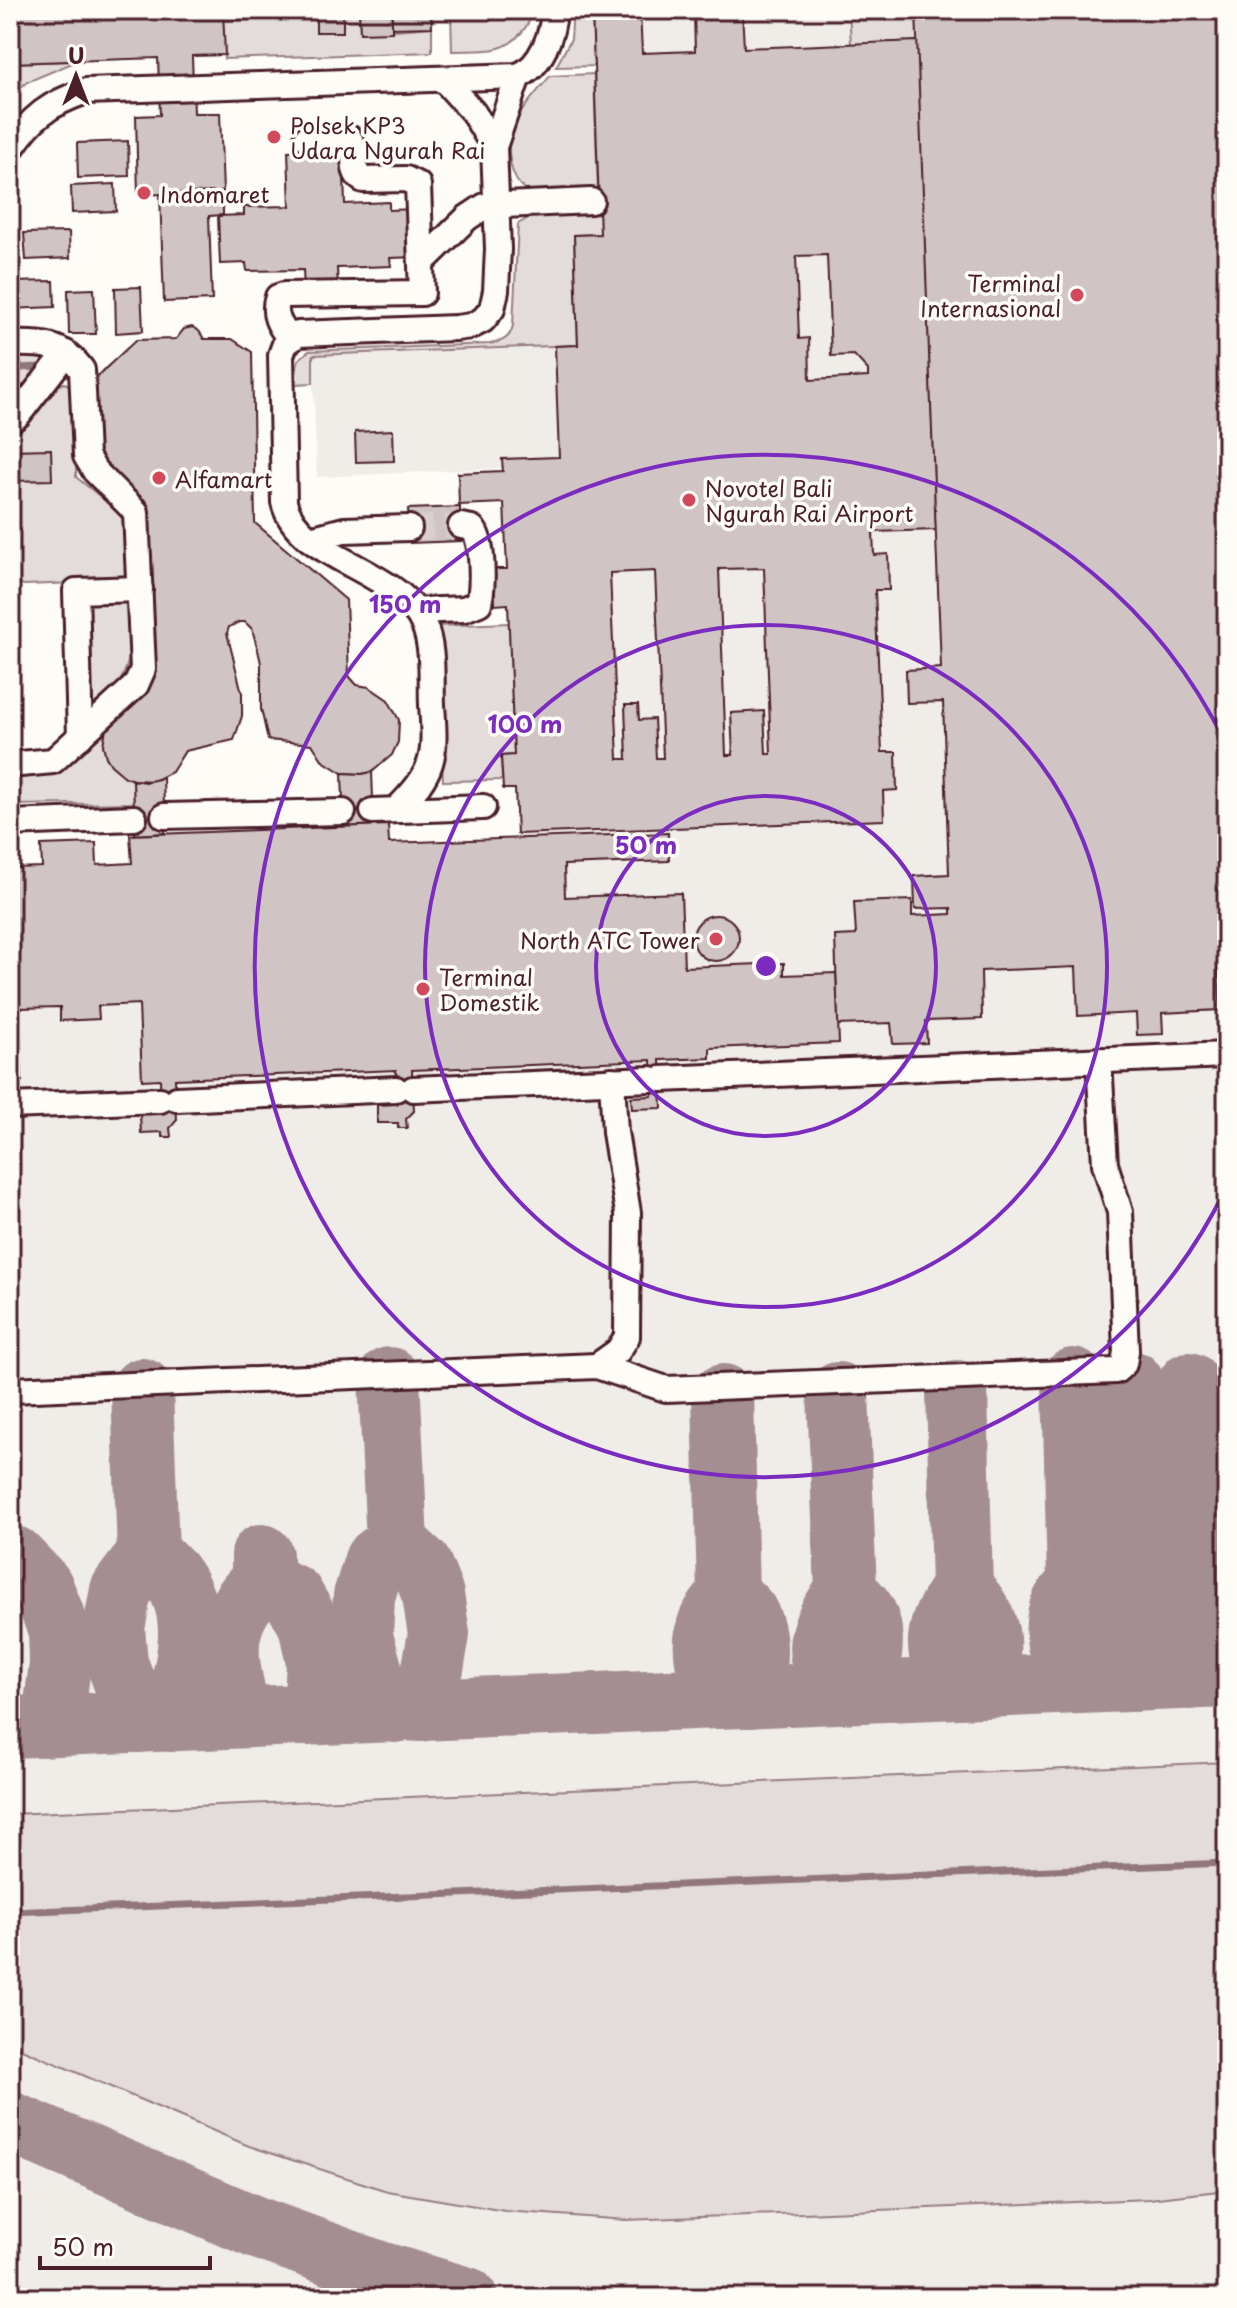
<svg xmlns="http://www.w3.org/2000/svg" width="1237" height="2308" viewBox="0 0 1237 2308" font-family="'Playpen Sans',sans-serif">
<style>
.built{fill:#f0ece8}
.green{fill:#e3dcda;stroke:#967e82;stroke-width:2}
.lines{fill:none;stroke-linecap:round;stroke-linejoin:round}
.stream{stroke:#91777b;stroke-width:7}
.taxiway{stroke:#a48e91;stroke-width:62}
.building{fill:#d0c5c4;stroke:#4a1f2b;stroke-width:2;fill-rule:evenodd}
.minor-tunnel{stroke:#d9d0ce;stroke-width:24;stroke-dasharray:24 12;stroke-linecap:butt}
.minor-casing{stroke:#4a1f2b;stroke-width:30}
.minor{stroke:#fdfcf7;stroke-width:24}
.ring{fill:none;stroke:#7b2cbf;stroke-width:4}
.poi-dot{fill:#d1495b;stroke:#fdfcf7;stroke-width:3}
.labels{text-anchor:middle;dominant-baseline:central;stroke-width:7;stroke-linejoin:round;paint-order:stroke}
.poi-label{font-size:22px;fill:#4a1f2b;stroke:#fdfcf7;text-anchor:start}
.centre{fill:#7b2cbf;stroke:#fdfcf7;stroke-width:4}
.ring-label{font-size:24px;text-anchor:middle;font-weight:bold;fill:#7b2cbf;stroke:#fdfcf7;stroke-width:7;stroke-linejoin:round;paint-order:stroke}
</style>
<rect width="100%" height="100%" fill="#fdfcf7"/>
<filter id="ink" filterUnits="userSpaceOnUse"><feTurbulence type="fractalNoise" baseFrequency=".0125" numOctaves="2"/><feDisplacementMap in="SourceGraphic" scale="16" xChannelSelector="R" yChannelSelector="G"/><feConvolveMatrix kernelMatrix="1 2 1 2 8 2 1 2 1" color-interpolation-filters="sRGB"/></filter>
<g filter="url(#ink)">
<path class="built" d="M592 10H1227V2298H10V846L12 868 42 866 41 845 96 843 97 865 131 863 130 835 388 825 390 843 518 838 515 789H503L501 756 514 755 508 605H495L494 569 507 568 504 504 459 505 458 473 502 471 503 468 317 477 312 355 532 347 529 224 600 219Z"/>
<g class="green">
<path d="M277 10H359L360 33 432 27V52L224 59 223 21 277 19Z"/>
<path d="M451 10H532C531 26 514 44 499 48 485 52 467 50 452 51Z"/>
<path d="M573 10H592L594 66 556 67 571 39Z"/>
<path d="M849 10H916L918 41 851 44Z"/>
<path d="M77 61 27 82 10 97V63Z"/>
<path d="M594 74 598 192C579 193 556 197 536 194 509 190 504 146 513 126 520 110 539 90 550 76Z"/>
<path d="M600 213V234L574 235 578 345 313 355V383L295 384 298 360 309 351 490 344C502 342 511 338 513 325L518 224 532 216Z"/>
<path d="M42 354 43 368 10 406V355Z"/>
<path d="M64 383 72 386 76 398V477L113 507 125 522 129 581 24 585 10 581V436L29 420 59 385Z"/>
<path d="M130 596C131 647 137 665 102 707L90 710 86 597Z"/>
<path d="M509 623 514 755 501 756 502 780 443 781 435 626Z"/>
<path d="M107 723C100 748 109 770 133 780L134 803 10 805V777L53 772Z"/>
<path d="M1227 1762V2190L1149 2199 626 2220 505 2211 387 2191 249 2146 10 2044V1814Z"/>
</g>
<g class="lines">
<g class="stream">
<path d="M18 368 41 367"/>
<path d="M10 1912 1227 1863"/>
</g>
<g class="taxiway">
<path d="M389 1378 397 1543 375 1560 364 1596 362 1636 374 1679 395 1712"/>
<path d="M1133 1382 1139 1583C1106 1615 1116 1643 1135 1681"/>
<path d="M838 1393 846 1592C818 1628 809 1654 838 1693"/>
<path d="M397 1543 421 1565 433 1595 439 1634 433 1668 420 1711"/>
<path d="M148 1554C156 1561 165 1567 171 1575 204 1618 184 1675 171 1721"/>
<path d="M10 1561 14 1557 42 1586 59 1630 60 1665 55 1704 46 1726"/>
<path d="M1196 1578C1229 1610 1226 1636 1214 1677"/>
<path d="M262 1581 293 1596 309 1624 317 1662 315 1697 308 1715"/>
<path d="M962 1588C994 1624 993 1641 984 1687"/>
<path d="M846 1592C852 1598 860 1604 864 1611 879 1636 869 1666 863 1692"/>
<path d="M728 1595C734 1600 743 1607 747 1613 762 1639 755 1670 750 1697"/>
<path d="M1189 1679C1166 1635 1167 1617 1196 1578L1189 1383"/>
<path d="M1072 1683C1060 1660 1050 1629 1062 1604 1065 1597 1074 1590 1078 1584L1073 1379"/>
<path d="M954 1688C930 1649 936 1624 962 1588L957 1391"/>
<path d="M719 1698C708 1675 699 1648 709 1622 713 1613 723 1603 728 1595L723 1395"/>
<path d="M238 1705C224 1655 221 1619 262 1581V1555"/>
<path d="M139 1722 117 1663 114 1628 121 1590 148 1554 142 1389"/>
<path d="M10 1727 1227 1677"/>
<path d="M10 2122 255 2227 379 2272 467 2298"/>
</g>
</g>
<g class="building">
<path d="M10 10H223L225 55 192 56 194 113H220L223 192 138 195 136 116 160 115 158 58 10 63Z"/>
<rect x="316" y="10" width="27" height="22"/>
<path d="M359 10H392V32L360 33Z"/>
<path d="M392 10H431L432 27 392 28Z"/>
<path d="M592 10H640L642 53 695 51 694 10H742L744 48 918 41 936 530 873 532 874 555 888 554 889 590H875L882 752H896L897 790 883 791 884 820 517 834 515 789H503L501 756 514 755 508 604 495 605 494 569H507L504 503 459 505 458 473 503 471 502 459 559 457 555 346 578 345 574 235 600 234ZM827 255 831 356 854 355 868 370V377L810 380 809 338 799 339 796 256ZM764 568 771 754H766L764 711 731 713 733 755H726L719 569ZM655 571 663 758H656L654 719 639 720 638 705H625L627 759H618L610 573Z"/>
<path d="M916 10H1227V962H1218L1220 1010 1162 1013 1163 1034 1137 1035 1136 1013 1078 1016 1076 967 981 971 982 1019 926 1021 927 1043 893 1044 891 1023 838 1025 835 936 856 935 854 902 912 900V916L951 914V908L915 909 914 876 949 874 943 702 907 703 906 670 941 668Z"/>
<path d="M128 141 129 176 78 178 77 143Z"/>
<path d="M343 149 345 204 389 202V210L416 209 417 257 390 258 391 266 337 268 338 288 304 289 303 270 247 271 246 263 220 264 218 216 244 215V207L290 206 288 151Z"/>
<path d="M115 184 116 211 72 213 71 186Z"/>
<path d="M223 192V215L209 216 212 300 164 302 160 194Z"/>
<path d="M69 232 70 258 26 260 24 233Z"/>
<path d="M54 281 55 307 10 309V282Z"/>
<path d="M141 287 143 331 116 333 115 288Z"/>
<path d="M94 289 96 334H69L68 290Z"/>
<path d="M192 327 199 331 204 339H232L252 352 255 523 346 600 349 676 357 685 369 687 388 700 399 720 398 742 392 755 372 772 362 774 342 773 323 761 312 744 268 740 261 709V663L258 650 252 629 245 622H239L229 627 227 633 242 693V716L234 740 185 751 172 772 154 781 133 780 125 777 111 765 106 757 103 745 107 723 150 677 147 502 91 453 90 383 136 340 176 339 184 329Z"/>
<path d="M393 430 394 461 356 462 355 432Z"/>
<path d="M51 449 52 480 11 481 10 450Z"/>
<path d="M460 507 461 541 410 543 408 509Z"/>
<path d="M372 772 374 825 344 827 342 773 362 774Z"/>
<path d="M163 778 165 833 135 835 133 780 145 782Z"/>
<path d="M388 825 389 843 668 833 669 861 564 865 565 897 681 893 684 967 784 963V975L836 973 839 1043 710 1048V1058L660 1060 662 1108 632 1109 631 1097 652 1096 651 1060 412 1070 414 1111 406 1119 407 1128H398V1123H377V1105L397 1104 396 1070 175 1079 177 1120 170 1128 171 1137H162V1132L141 1133 140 1114 161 1113 160 1079 142 1080 139 1004 98 1006 99 1019 60 1021V1007L19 1008 22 1081 10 1082V846L12 868 42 867 41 845 96 843 97 865 132 863 130 835Z"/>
<circle cx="716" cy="938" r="23"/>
</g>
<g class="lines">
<path class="minor-tunnel" d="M409 528 461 526"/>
<g class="minor-casing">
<g id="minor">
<path d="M443 79 473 112 494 147"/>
<path d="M10 150C32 116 49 104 86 91L518 76C541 67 553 34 554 10"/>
<path d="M421 263 467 218 485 206 591 201"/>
<path d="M290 339C279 325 272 314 278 297L284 295 422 293 418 185 406 179 363 180C348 171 359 151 349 138H307"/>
<path d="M10 344C40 343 63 343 82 370L86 456 95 471 136 512 143 669 136 685 53 761 10 765"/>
<path d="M10 421 18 415 66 353"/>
<path d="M310 539 344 530 409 528"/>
<path d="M416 611 464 609 479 603C483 587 484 540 472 528L461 526"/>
<path d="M80 737 76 591 140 589"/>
<path d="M396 810C435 771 436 758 432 705 431 680 434 649 424 625 400 568 297 560 284 502L281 355 285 344 298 334 456 328 471 326 483 320 492 309 496 291 498 249 494 147 518 76"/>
<path d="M373 811 483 807"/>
<path d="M164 816 343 812"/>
<path d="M10 823 134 818"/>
<path d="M661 1079 1227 1055"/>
<path d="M413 1089 651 1079"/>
<path d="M177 1099 396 1089"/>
<path d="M10 1106 160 1100"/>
<path d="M597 1366 618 1351 627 1337 628 1213 615 1132 612 1080"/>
<path d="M10 1390 597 1366 666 1389 1116 1371 1124 1364 1126 1351 1120 1212 1105 1164 1099 1060"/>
</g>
</g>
<use href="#minor" class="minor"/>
</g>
</g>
<g class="ring">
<circle cx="766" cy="966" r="170"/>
<circle cx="766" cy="966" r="341"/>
<path d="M1225 1190A511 511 0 1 1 1225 742"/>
</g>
<g class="poi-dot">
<circle cx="274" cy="137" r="8"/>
<circle cx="144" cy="193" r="8"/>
<circle cx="1077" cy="295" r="8"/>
<circle cx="159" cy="478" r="8"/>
<circle cx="689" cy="500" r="8"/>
<circle cx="716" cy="939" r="8"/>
<circle cx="423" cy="989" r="8"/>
</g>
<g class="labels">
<g class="poi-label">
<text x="290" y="124">Polsek KP3<tspan x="290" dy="25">Udara Ngurah Rai</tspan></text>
<text x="160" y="193">Indomaret</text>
<text x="1061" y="282" text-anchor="end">Terminal<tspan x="1061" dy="25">Internasional</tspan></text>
<text x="175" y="478">Alfamart</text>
<text x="705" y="487">Novotel Bali<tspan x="705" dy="25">Ngurah Rai Airport</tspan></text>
<text x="700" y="939" text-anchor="end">North ATC Tower</text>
<text x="439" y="976">Terminal<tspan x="439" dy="25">Domestik</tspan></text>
</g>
</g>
<circle cx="766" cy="966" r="12" class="centre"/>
<g class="ring-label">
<text x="405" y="613">150 m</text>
<text x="525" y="733">100 m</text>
<text x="646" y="854">50 m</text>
</g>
<rect width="1237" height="2308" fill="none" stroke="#fdfcf7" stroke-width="40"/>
<rect x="20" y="20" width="1197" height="2268" fill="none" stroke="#4a1f2b" stroke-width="3" filter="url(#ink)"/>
<g transform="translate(76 76)" stroke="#fdfcf7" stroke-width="6" paint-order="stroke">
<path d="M0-6L14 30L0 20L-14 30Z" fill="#4a1f2b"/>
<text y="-12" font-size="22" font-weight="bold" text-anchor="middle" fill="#4a1f2b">U</text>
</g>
<path d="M40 2256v12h170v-12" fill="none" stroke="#4a1f2b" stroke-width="4"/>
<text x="52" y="2256" font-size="24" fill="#4a1f2b" stroke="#fdfcf7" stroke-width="6" paint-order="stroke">50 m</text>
</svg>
